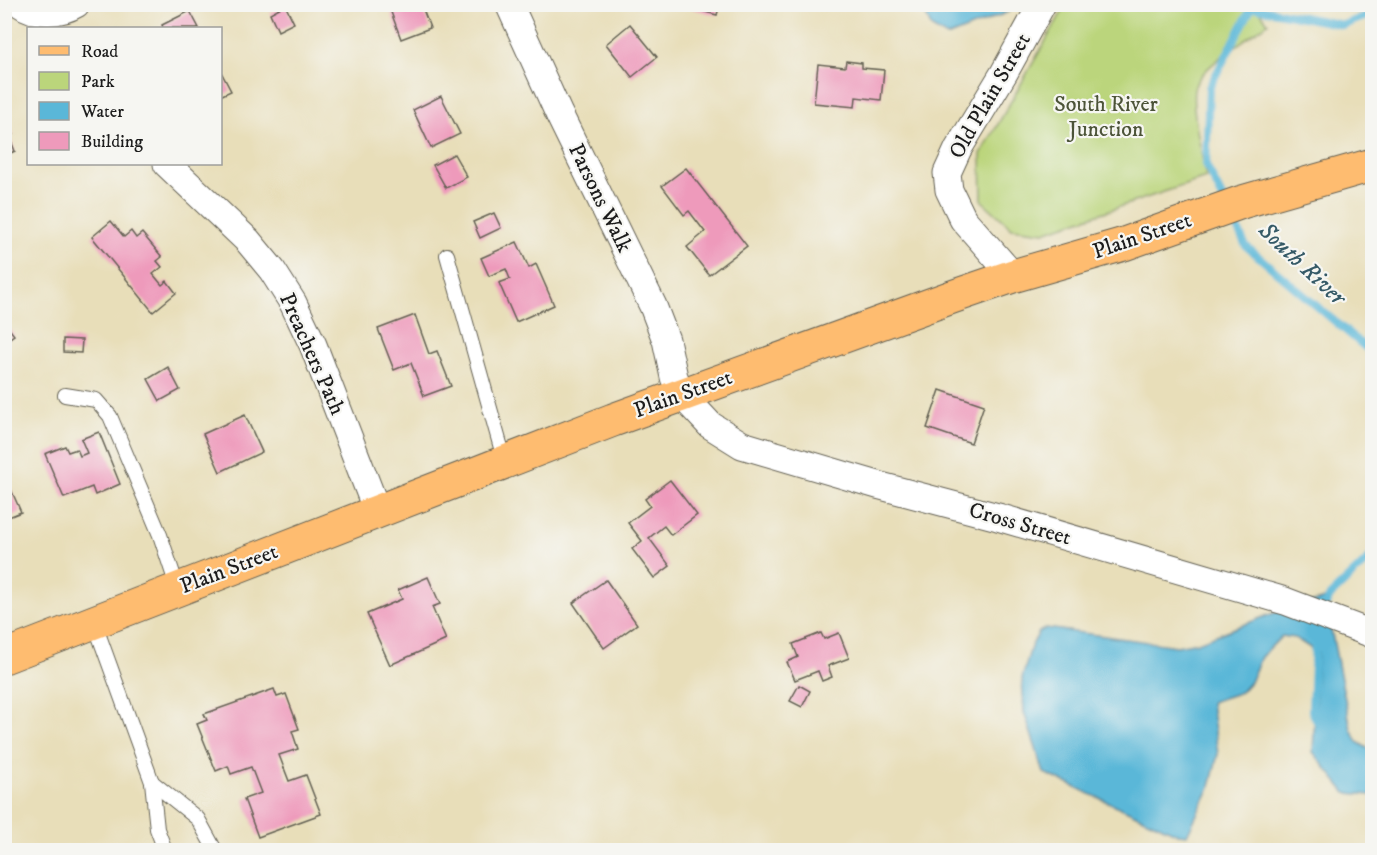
<svg xmlns="http://www.w3.org/2000/svg" width="1377" height="855" viewBox="0 0 1377 855" font-family="'IM FELL DW Pica',serif">
<style>
.green{fill:#bbd57b;stroke:#6c784c;stroke-width:1.5}
.water{fill:#5ab7d8;stroke:#3b6a7a;stroke-width:1.5}
.lines{fill:none;stroke-linecap:round;stroke-linejoin:round}
.stream{stroke:#5ab7d8;stroke-width:8}
.building{fill:#ee9abb}
.lane-casing{stroke:#636053;stroke-width:16}
.street-casing{stroke:#636053;stroke-width:29}
.primary-casing{stroke:#636053;stroke-width:35}
.lane{stroke:#fff;stroke-width:14}
.street{stroke:#fff;stroke-width:27}
.primary{stroke:#febc70;stroke-width:33}
.labels{text-anchor:middle;dominant-baseline:central;stroke-width:4.5;stroke-linejoin:round;paint-order:stroke}
.street-label{font-size:22px;fill:#1c1c1c;stroke:#f6f6f2}
.park-label{font-size:22px;fill:#4c5438;stroke:#f6f6f2}
.water-label{font-size:24px;font-style:italic;fill:#355a67;stroke:#f6f6f2}
</style>
<rect width="100%" height="100%" fill="#f6f6f2"/>
<filter id="ink" filterUnits="userSpaceOnUse"><feTurbulence type="fractalNoise" baseFrequency=".0167" numOctaves="2"/><feDisplacementMap in="SourceGraphic" scale="12" xChannelSelector="R" yChannelSelector="G"/><feConvolveMatrix kernelMatrix="1 2 1 2 8 2 1 2 1" color-interpolation-filters="sRGB"/></filter>
<filter id="wash" filterUnits="userSpaceOnUse"><feTurbulence type="fractalNoise" baseFrequency=".008" numOctaves="4" result="noise"/><feDisplacementMap in="SourceGraphic" scale="24" xChannelSelector="R" yChannelSelector="G"/><feGaussianBlur stdDeviation="1.35" result="paint"/><feColorMatrix in="noise" values="0 0 0 0 0 0 0 0 0 0 0 0 0 0 0 0 0 1.4 0 .05"/><feComposite in="paint" operator="in"/></filter>
<g filter="url(#wash)">
<rect width="100%" height="100%" fill="#e8deb9"/>
<path class="green" d="M1066 5H1256L1268 23C1250 37 1202 66 1195 86 1189 100 1203 160 1206 178L1044 232 1012 228 982 201 981 154Z"/>
<g class="water">
<path d="M921 5H1015L1008 12 947 37 932 28Z"/>
<path d="M1325 599 1351 729 1359 743 1372 751V795L1346 793 1313 752 1318 653 1295 638 1282 636 1261 657 1250 682 1241 692 1211 702 1218 754 1210 787 1187 835 1178 834 1044 773 1024 712 1022 678 1031 647 1039 632 1046 628 1177 646 1198 642 1274 613Z"/>
</g>
<g class="lines">
<g class="stream">
<path d="M1223 199 1206 165 1209 88 1252 7 1343 25 1372 14"/>
<path d="M1231 215 1246 246 1372 353"/>
<path d="M1323 611 1330 596 1372 556"/>
<path d="M1315 642 1312 711 1319 725"/>
</g>
</g>
<g id="blocks">
<g class="building">
<path d="M388 4H421L430 28 401 39Z"/>
<path d="M691 4H720L717 15 690 8Z"/>
<path d="M285 5 294 23 278 31 270 13Z"/>
<path d="M190 11 199 28H163L162 25Z"/>
<path d="M630 24 657 57 632 77 606 44Z"/>
<path d="M846 61 862 63V68L884 70 881 100 856 97 855 107 814 103 818 64 845 67Z"/>
<path d="M220 70 231 91 220 96Z"/>
<path d="M441 96 460 134 431 148 413 110Z"/>
<path d="M7 120 13 134 9 136 15 151 4 156V121Z"/>
<path d="M454 154 467 177 446 188 433 165Z"/>
<path d="M686 168 747 246 709 275 687 247 705 232 689 211 684 215 662 186Z"/>
<path d="M494 213 501 228 480 238 473 222Z"/>
<path d="M111 221 124 237 131 231 136 238 142 233 162 257 157 261 162 267 153 274 162 285 167 281 176 293 153 312 92 237Z"/>
<path d="M517 242 529 268 536 264 554 305 516 322 499 283 510 279 506 269 489 276 481 258Z"/>
<path d="M415 315 429 354 437 351 451 386 424 396 411 363 394 370 378 329Z"/>
<path d="M4 322 14 335 4 342Z"/>
<path d="M63 339 82 340 81 353 63 352Z"/>
<path d="M168 367 180 390 160 401 148 379Z"/>
<path d="M940 390 984 405 971 443 927 428Z"/>
<path d="M245 415 262 452 220 472 203 434Z"/>
<path d="M99 432 120 484 95 495 92 487 64 498 45 454 65 446 68 452 77 449 80 456 87 453 81 439Z"/>
<path d="M670 480 697 515 671 535 664 526 649 538 670 566 654 578 632 549 642 541 628 523 650 506 645 499Z"/>
<path d="M9 485 21 512 4 519V487Z"/>
<path d="M428 577 440 604 432 607 446 640 390 665 367 614 402 599 398 590Z"/>
<path d="M606 580 637 624 604 648 573 603Z"/>
<path d="M821 633 824 639 839 633 849 658 828 666 832 677 822 681 818 671 795 680 787 662 798 657 793 644Z"/>
<path d="M799 685 810 691 802 707 790 701Z"/>
<path d="M274 689 277 697 286 694 299 729 292 731 298 749 279 755 289 781 306 775 321 814 258 837 244 799 261 793 251 767 231 774 228 766 216 771 197 724 207 720 204 714Z"/>
</g>
</g>
</g>
<g filter="url(#ink)">
<use href="#blocks" fill-opacity="0" stroke="#636053" stroke-width="1.5"/>
<g class="lines">
<g class="lane-casing">
<g id="lane">
<path d="M447 255 505 462"/>
<path d="M65 395 96 400 110 416 160 535 178 589"/>
<path d="M94 622 152 782 157 829 165 850"/>
<path d="M152 782 198 819 215 850"/>
</g>
</g>
<g class="street-casing">
<g id="street">
<path d="M21 4C36 15 61 13 76 4"/>
<path d="M509 4 559 114 653 306 666 340 674 377 681 394 710 425 742 445 881 486 998 517 1285 601 1372 634"/>
<path d="M167 164 248 241 272 270 293 303 313 345 377 511"/>
<path d="M1013 276 963 219 949 190 947 173 958 149 1004 73 1042 4"/>
</g>
</g>
<g class="primary-casing">
<path id="primary" d="M4 657 613 420 952 297 1013 276 1124 244 1242 202 1372 165"/>
</g>
<use href="#lane" class="lane"/>
<use href="#street" class="street"/>
<use href="#primary" class="primary"/>
</g>
</g>
<g class="labels">
<g class="street-label">
<text transform="translate(990 96) rotate(-60)">Old Plain Street</text>
<text transform="translate(600 198) rotate(64)">Parsons Walk</text>
<text transform="translate(1142 236) rotate(-19)">Plain Street</text>
<text transform="translate(312 354) rotate(66)">Preachers Path</text>
<text transform="translate(683 394) rotate(-20)">Plain Street</text>
<text transform="translate(1020 524) rotate(16)">Cross Street</text>
<text transform="translate(229 569) rotate(-21)">Plain Street</text>
</g>
<g class="park-label">
<text x="1106" y="104">South River<tspan x="1106" dy="25">Junction</tspan></text>
</g>
<g class="water-label">
<text transform="translate(1302 264) rotate(43)">South River</text>
</g>
</g>
<rect width="1377" height="855" fill="none" stroke="#f6f6f2" stroke-width="24"/>
<rect x="27" y="27" width="195" height="138" fill="#f6f6f2" stroke="#9f9f9c" stroke-width="1.5"/>
<rect x="39" y="46" width="30" height="9" fill="#febc70" stroke="#9f9f9c" stroke-width="1.5"/>
<text x="81" y="57" font-size="18" fill="#1c1c1c">Road</text>
<rect x="39" y="72" width="30" height="18" fill="#bbd57b" stroke="#9f9f9c" stroke-width="1.5"/>
<text x="81" y="87" font-size="18" fill="#1c1c1c">Park</text>
<rect x="39" y="102" width="30" height="18" fill="#5ab7d8" stroke="#9f9f9c" stroke-width="1.5"/>
<text x="81" y="117" font-size="18" fill="#1c1c1c">Water</text>
<rect x="39" y="132" width="30" height="18" fill="#ee9abb" stroke="#9f9f9c" stroke-width="1.5"/>
<text x="81" y="147" font-size="18" fill="#1c1c1c">Building</text>
</svg>
